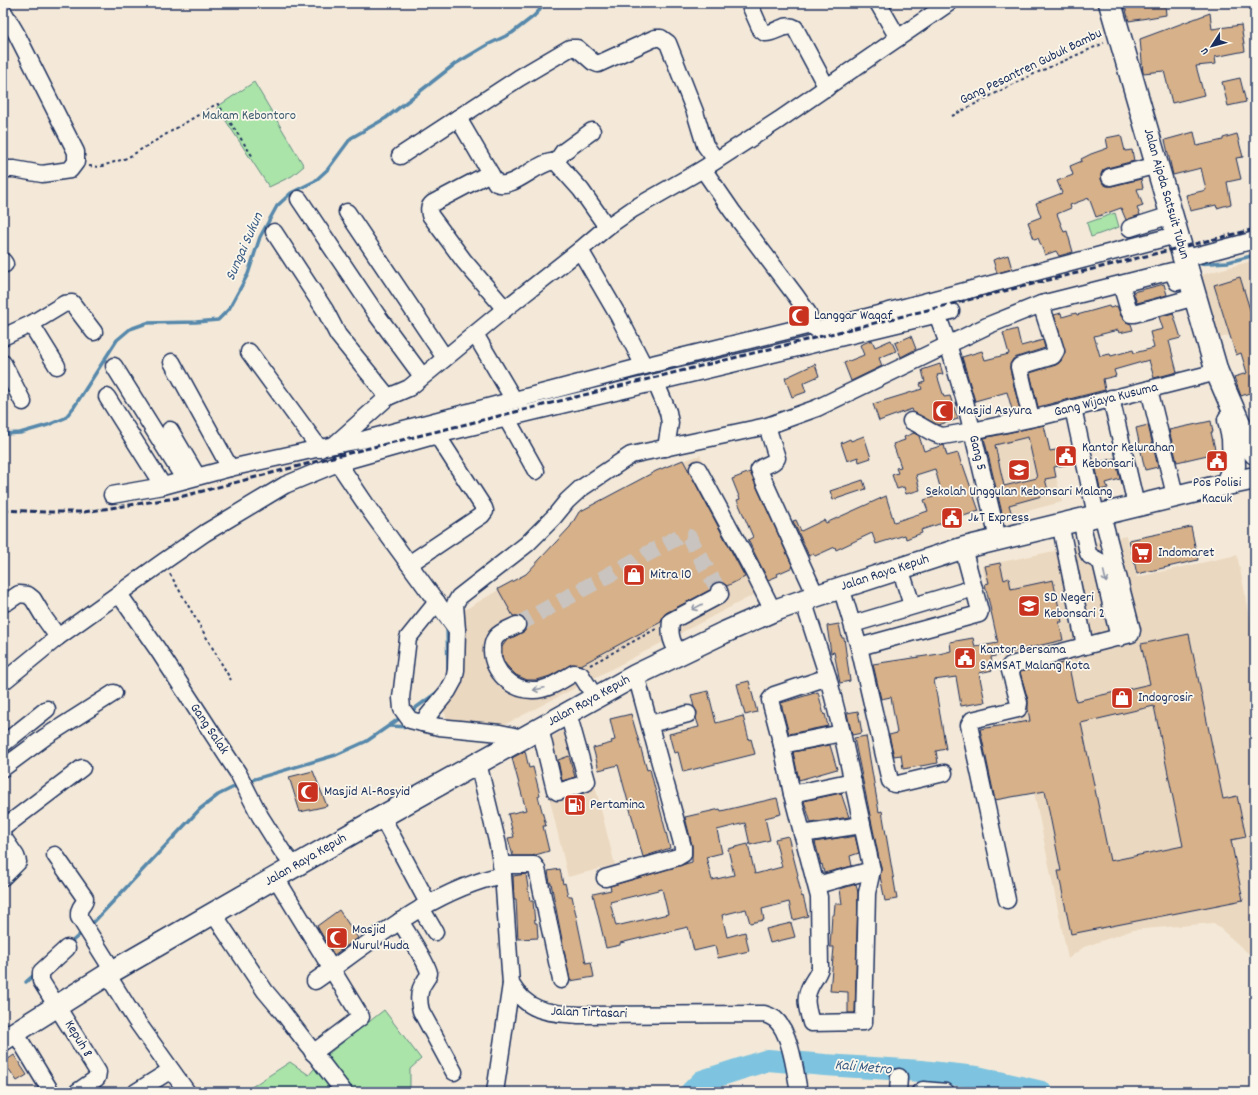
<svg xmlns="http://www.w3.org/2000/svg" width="1258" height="1095" viewBox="0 0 1258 1095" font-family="Dekko,sans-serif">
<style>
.built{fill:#ebd8c0}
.green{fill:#aae4a8;stroke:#628a83}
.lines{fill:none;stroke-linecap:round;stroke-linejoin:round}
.stream{stroke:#5688ab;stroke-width:3.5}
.river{stroke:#7ec3df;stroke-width:22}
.building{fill:#d7b189;stroke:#1b2f5e;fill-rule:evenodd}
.minor-tunnel{stroke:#c9c4c0;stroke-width:16;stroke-dasharray:16 8;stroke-linecap:butt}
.minor-casing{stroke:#1b2f5e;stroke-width:19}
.major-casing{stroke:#1b2f5e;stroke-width:24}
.highway-casing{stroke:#1b2f5e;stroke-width:25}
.path{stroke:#1b2f5e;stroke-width:2;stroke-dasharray:3 3;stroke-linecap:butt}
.minor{stroke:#fbf7ec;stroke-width:16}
.major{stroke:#fbf7ec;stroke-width:21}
.highway{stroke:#fbf7ec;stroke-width:22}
.rail{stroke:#1b2f5e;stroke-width:3;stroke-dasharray:6 3;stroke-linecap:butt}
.oneway{stroke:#8b93a5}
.labels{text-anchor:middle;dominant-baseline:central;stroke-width:3.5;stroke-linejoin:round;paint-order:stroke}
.street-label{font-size:14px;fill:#1b2f5e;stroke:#fbf7ec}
.park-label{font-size:14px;fill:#3f5c70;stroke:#fbf7ec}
.poi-label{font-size:14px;fill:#1b2f5e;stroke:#fbf7ec;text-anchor:start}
.water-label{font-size:15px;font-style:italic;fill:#395b85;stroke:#fbf7ec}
</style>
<rect width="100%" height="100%" fill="#f4e9d8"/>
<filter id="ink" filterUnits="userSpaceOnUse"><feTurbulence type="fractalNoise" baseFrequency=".025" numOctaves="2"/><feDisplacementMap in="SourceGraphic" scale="8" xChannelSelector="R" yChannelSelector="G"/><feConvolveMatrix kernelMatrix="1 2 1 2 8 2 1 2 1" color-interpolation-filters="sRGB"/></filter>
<g filter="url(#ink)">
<g class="built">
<path d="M1255 260V328L1220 338 1201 275Z"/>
<path d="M1042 417 1062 502 996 519 974 433Z"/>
<path d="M700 455 769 587 502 726 449 723 442 707 459 613 526 574 572 527 579 512 656 471Z"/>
<path d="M1126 536 1137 577 1237 555 1255 640V953L1249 954 1214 923 1133 930 1084 947 1068 959 1036 802 982 566Z"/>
<path d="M579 722 615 865 568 877 537 745Z"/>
</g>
<g class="green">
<path d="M254 82 304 166 292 176 269 187 217 107Z"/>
<path d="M1115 213 1119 227 1091 237 1087 223Z"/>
<path d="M384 1010 421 1059 410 1069V1086L409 1092H253L250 1088 290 1062 309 1075 323 1058Z"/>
</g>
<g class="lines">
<g class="stream">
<path d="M1194 264 1228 262 1255 255"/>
<path d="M3 434 20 433 48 425 65 418 74 407 117 340 130 329 147 323 196 322 218 320 229 309 248 274 260 237 277 206 291 193 315 181 328 169 351 138 386 118 455 64 487 45 512 33 534 16 546 3"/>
<path d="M447 626 448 670"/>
<path d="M410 712 439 691"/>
<path d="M389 726 410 727"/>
<path d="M248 781 336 755 367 741 403 716"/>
<path d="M90 926 200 809 218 795 240 784"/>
<path d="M69 944 84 931"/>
<path d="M26 982 36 973"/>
</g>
<path class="river" d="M691 1092 702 1081 768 1060 825 1065 921 1071 977 1077 1042 1092"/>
</g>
<g class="building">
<path d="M1124 3H1165L1166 15 1129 21Z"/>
<path d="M1210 13 1212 29 1241 25 1245 51 1215 57 1216 64 1196 66 1204 95 1172 103 1164 71 1143 73 1140 39Z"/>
<path d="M1240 78 1246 102 1228 106 1222 82Z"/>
<path d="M1194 132 1197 146 1223 140V138L1237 134 1243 157 1236 158 1241 179 1227 182 1231 204 1217 208 1216 205 1190 211 1186 195 1206 190 1201 168 1173 175 1165 140Z"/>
<path d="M1121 135 1125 151 1132 150 1134 161 1107 168 1103 170 1101 174V179L1103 184 1107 186H1112L1141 179 1143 188 1137 189 1143 206 1137 208 1140 215 1126 220 1121 208 1096 217 1089 198 1070 205 1071 208 1057 214 1064 232 1067 231 1073 252 1059 256 1056 251 1045 255 1038 238 1034 239 1028 222 1041 217 1036 203 1062 193 1057 181 1073 175 1070 166 1082 161 1081 159 1091 154 1108 148 1106 138Z"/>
<path d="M1008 255 1012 269 997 273 993 260Z"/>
<path d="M1240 277 1255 326V391L1241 396 1234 377 1247 373 1241 353 1236 355 1214 285Z"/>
<path d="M1164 284 1167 295 1137 303 1133 292Z"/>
<path d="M1109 306 1110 308 1117 306 1121 316 1126 322 1131 324 1133 330 1119 333 1118 330 1094 336 1100 356 1110 354 1111 356 1133 350 1134 353 1154 348 1150 332 1163 329 1159 317 1173 313 1181 338 1169 341 1177 372 1154 378 1149 360 1114 370 1116 376 1103 379 1105 390 1038 407 1030 373 1056 365 1061 361 1065 352 1054 315 1061 313 1062 317 1076 313 1077 315Z"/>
<path d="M1017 329 1021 346 1043 340 1045 348 1017 357 1013 359 1010 364V369L1020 411 1013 413 1007 392 975 401 962 357 982 351 985 360 1009 354 1003 333Z"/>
<path d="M911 336 916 349 901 357 895 343Z"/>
<path d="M872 340 875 347 891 340 896 351 879 358 882 366 851 381 844 363 864 355 860 345Z"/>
<path d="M815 364 819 376 803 383 806 392 792 397 785 378Z"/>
<path d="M940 364 943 374 937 375 944 397 950 396 958 419 938 425 913 412 912 409 879 421 873 404 922 389 920 384 925 382 922 370Z"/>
<path d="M1211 421 1213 432H1211L1216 453 1177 462 1169 430Z"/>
<path d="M1044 425 1050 451 1072 447 1075 463 1054 467 1056 477 1045 479 1049 494 1009 505 1012 515 1003 517 984 438ZM1028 437 1037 478 1004 486 995 445Z"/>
<path d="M1148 425 1158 467 1145 470 1136 428Z"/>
<path d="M914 433 919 436 924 451 944 445 947 456 958 453 962 466 963 465 979 511 921 530 922 533 906 539 905 535 876 544 872 533 836 550 835 547 815 556 814 554 809 556 793 521 796 520 801 531 824 520 826 523 886 496 894 522 928 511 924 500 942 494 935 469 916 475 920 490 906 494 904 487 897 489 892 475 898 473 896 468 901 467 893 444 905 440 904 437Z"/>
<path d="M864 436 871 458 859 462 858 457 847 461 841 443 850 439 851 441Z"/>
<path d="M1115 458 1120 479 1106 483 1108 488 1100 490 1095 463Z"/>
<path d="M683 460 745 577 727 586 721 582H716L712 585 710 590 666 613 663 616 661 622 581 665 572 664 550 676 537 680H527L516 675 508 667 504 662 502 656V647L506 641 525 631 526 626V621L522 617 517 616H513L498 589 526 574 570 527 579 512 656 471Z"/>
<path d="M750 472 793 567 777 574 778 576 768 580 748 540 753 537 737 500 740 499 732 479Z"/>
<path d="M863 480 866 489 833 500 830 491Z"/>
<path d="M1191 527 1198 560 1137 574 1129 540Z"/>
<path d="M1000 563 1004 580 1009 578 1011 589 1053 580 1062 622H1059L1063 640 991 657 993 670 979 673 985 702 961 706 956 677 934 680 946 749 936 751 938 763 903 769 901 755 894 756 889 735 897 733 891 697 881 699 873 664 939 654 951 651 950 642 973 638 975 647 998 643 985 584 989 583 985 566Z"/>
<path d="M839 624 842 638H844L850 681 840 683 834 652 831 653 827 626Z"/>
<path d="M1189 634 1223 799 1237 796 1246 837 1231 840 1243 900 1071 934 1058 871H1061L1045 791 995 800 980 729 1030 721 1028 709V700L1020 672 1068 662 1076 701 1150 684 1141 644ZM1154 706 1183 846 1110 861 1081 723Z"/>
<path d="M749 681 757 712 745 715 737 684Z"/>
<path d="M708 691 716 723 743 716 749 740 751 739 755 754 683 772 678 752 674 753 669 734 699 727 696 718 697 712 694 707 691 695Z"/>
<path d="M818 692 824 715 825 714 828 726 789 734 781 703Z"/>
<path d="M858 711 862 733 852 735 847 713Z"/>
<path d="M631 714 647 770 650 769 670 848 643 857 618 765 599 770 593 748 612 743 611 741 615 740 610 719Z"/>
<path d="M866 736 879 812 882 811 897 899 885 901 880 876 881 868 854 738Z"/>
<path d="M830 745 837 769 799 780 793 752Z"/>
<path d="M525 751 529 768 533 767 540 795 538 796 546 826H543L549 851 532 856H513L508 838 514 837 508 814 526 810 512 758Z"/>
<path d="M569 756 575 777 562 781 558 760Z"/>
<path d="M313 771 327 806 300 812 289 777Z"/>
<path d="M841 793 849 817 811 823 804 801Z"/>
<path d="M777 798 781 814 765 818 770 840 750 845 745 823 717 830 722 853 706 857 712 880 734 875 728 849 748 844 755 874 782 867 775 839 788 836 798 875 797 876 802 897 803 896 808 916 793 920 789 902 762 909 764 920 750 923 746 909 722 915 727 937 745 932 749 951 718 958 715 946 694 951 688 927 620 943V945L606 948 593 894 611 890 610 886 692 862V845L685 817 720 809 721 811ZM662 889 668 914 616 926 610 902Z"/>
<path d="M855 836 859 853 850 856 852 866 824 873 822 864 821 865 815 842 844 837V838Z"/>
<path d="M560 869 563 884 565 883 568 896H572L586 963 591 962 594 977 570 981 551 883H550L548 871Z"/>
<path d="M526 874 530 901H533L535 923H537L538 938 518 939 516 899H514L513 876Z"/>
<path d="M856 884 858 893 855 1013H848V992L830 991 834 947H830L832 915H834L835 904H842L840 889Z"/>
<path d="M339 910 358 938 334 955 317 926Z"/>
<path d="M791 923 795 937 770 943 766 929Z"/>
<path d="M14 1055 27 1075 17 1081 4 1062Z"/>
</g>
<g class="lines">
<path class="minor-tunnel" d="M517 625 682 535 689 537 719 591"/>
<g class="minor-casing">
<g id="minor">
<path d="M749 3 761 30 765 33C775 34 785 22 795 28L827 88"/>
<path d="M878 3 898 38"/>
<path d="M3 11 16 33 76 152V162L70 170 42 174 14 169H3"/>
<path d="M458 118 519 78 570 48H577L593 62 598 64 655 38H661L668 43 695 112 705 145 716 160"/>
<path d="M400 156 458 118 496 183C513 191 539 159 556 162L581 190 607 227"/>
<path d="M556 162 563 152 592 131"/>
<path d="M703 169 732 211 796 296 808 313 811 325 818 330 1176 235"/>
<path d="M490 173 433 203C428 207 429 210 430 215L464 261 505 309"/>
<path d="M1110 177 1158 165"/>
<path d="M299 199 377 315 422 376"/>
<path d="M347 212 445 358"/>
<path d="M1130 228 1171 215"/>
<path d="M274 232 325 310 338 335 388 397"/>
<path d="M580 250 619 317 644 366"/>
<path d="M1183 259 1255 240"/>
<path d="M3 261 5 264"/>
<path d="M1121 284 1129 311 1131 314H1134L1195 297"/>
<path d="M937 314 948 344 965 401 998 539"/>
<path d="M31 324 57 366"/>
<path d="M475 334 514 400"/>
<path d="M3 337 31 324 64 304 72 303 94 332"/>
<path d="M249 352 320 449"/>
<path d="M172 362 230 468"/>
<path d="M3 363 23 402"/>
<path d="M114 366 185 480"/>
<path d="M656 383 668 412 670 423 666 448"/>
<path d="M1149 389 1175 495"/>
<path d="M107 397 163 486"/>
<path d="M1111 398 1136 505"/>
<path d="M1073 408 1096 515"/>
<path d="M1031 418 1019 367 1020 366 1053 356 1056 351 1041 304"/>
<path d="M507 419 536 471"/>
<path d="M911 421C922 425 932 435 943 436L972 431 1039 417 1217 372"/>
<path d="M767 426 777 458C773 465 764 464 759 470L816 596"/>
<path d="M170 430 197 476"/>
<path d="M437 435 951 311"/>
<path d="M334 445 366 439 644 366 811 325"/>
<path d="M338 463 371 512 457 630 456 670 454 680 448 691 422 723 439 727 500 733 523 738"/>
<path d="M698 469 754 573 773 611"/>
<path d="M112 495 163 486 230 468 334 445 388 397 409 388 505 309 580 250 607 227 633 209 703 169 779 120 949 3"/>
<path d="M1081 519 1088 553 1090 556 1101 562 1119 638"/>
<path d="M1060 523 1085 646"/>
<path d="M900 568 912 605"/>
<path d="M841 587 859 647 890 781 894 784H898L944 773"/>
<path d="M119 594 158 650 238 773 260 816 282 851 295 867"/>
<path d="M803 600 828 677 842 733 872 870 867 893 864 1022 811 1023C807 1006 803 999 812 983 815 978 818 974 820 968L819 897 792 794 782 745 770 700 774 695 828 677"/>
<path d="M3 603 7 602 19 594 28 595 33 599 45 619 58 637"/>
<path d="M853 624 974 588"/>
<path d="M517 625C511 628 501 631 496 637 493 641 492 646 492 651 493 672 512 690 532 690 547 691 562 680 574 673L581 675 595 697"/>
<path d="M457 630 455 604 459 597 527 544 554 517 567 501 580 489 631 455 767 426 817 408 989 325 1041 304 1172 271 1177 282 1189 279"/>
<path d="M859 647 979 614 980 611 963 548"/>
<path d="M678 654C672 641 669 636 671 621L718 596 720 594 719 591"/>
<path d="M3 682 58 637 163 562 205 533 285 485 338 463 437 435 484 508 485 511 482 515 409 564"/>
<path d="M422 723 410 720 402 709 401 698 408 638 437 602"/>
<path d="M650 724 688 714"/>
<path d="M540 728 555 790 558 792 586 783 587 781 568 713"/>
<path d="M3 744 47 709"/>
<path d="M782 745 842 733"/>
<path d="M478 763 498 845 503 875 511 984C528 1013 550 1013 580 1015L764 1014C768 1015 772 1017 775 1019 791 1033 795 1071 799 1092"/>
<path d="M3 768 45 737 114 693"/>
<path d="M792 794 853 781"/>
<path d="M382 817 428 903"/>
<path d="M3 828 82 768"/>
<path d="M802 834 862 825"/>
<path d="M3 837 16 856 18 862 3 877"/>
<path d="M55 855 85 898C85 907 78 904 79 917L113 971"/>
<path d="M501 865H534L537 869 561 980"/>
<path d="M276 878 361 1017 313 1053"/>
<path d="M605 878 678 857 683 854V847L636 675"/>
<path d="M817 885 872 870"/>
<path d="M1007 900 969 725 972 720 1018 709 1019 703 1009 667 1011 665 1131 634 1132 630 1102 514"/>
<path d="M421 908 435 932"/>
<path d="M213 913 265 991 281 1010 344 1092"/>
<path d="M400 921C406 931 428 964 429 973 429 976 426 979 425 981 418 990 418 1000 421 1011L454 1072"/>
<path d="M67 948 41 972V981L98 1072 97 1078 77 1092"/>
<path d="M107 974 135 1019 187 1092"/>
<path d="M315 981C372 941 434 889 503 875"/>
<path d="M15 1032 51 1092"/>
<path d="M136 1092 171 1070"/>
<path d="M495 1092 511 984"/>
<path d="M898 1092 899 1077"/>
<path d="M920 1092 923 1090 946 1092"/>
</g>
</g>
<g class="major-casing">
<path id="major" d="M3 1040 113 971 358 830 636 675 723 633 773 611 816 596 963 548 1227 484"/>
</g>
<g class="highway-casing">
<g id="highway">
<path d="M1110 3 1217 372 1242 430 1250 446 1255 453"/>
<path d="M1227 484 1234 466 1233 438 1229 420"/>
<path d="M1227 484 1255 478"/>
</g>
</g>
<g class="path">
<path d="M952 116 1025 78 1104 43"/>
<path d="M89 166 99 167 127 158 213 106 218 104 253 157"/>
<path d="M170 574 231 680"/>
<path d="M590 665 656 629"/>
</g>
<use href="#minor" class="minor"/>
<use href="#major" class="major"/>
<use href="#highway" class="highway"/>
<path class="rail" d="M3 510 46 512H84L176 498 333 457 1255 229"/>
</g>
<defs><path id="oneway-shaft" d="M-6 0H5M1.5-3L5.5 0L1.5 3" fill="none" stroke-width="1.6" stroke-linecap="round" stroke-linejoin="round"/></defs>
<g class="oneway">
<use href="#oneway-shaft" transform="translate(1105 577) rotate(77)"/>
<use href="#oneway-shaft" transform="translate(697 607) rotate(152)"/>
<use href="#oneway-shaft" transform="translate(539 689) rotate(168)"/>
</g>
</g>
<defs>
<g id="mosque-square" transform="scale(1.15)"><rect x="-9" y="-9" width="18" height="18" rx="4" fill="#c8321e" stroke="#fbf7ec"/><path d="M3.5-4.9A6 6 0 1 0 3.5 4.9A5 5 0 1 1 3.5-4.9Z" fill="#fff"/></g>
<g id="civic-square" transform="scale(1.15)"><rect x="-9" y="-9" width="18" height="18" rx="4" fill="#c8321e" stroke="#fbf7ec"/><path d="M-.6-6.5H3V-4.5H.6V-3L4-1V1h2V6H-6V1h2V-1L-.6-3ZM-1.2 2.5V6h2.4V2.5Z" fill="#fff"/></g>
<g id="school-square" transform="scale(1.15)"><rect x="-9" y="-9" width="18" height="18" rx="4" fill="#c8321e" stroke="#fbf7ec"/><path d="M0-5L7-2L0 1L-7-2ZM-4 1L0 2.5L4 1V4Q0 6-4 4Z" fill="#fff"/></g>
<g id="supermarket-square" transform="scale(1.15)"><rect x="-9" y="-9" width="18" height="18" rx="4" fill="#c8321e" stroke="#fbf7ec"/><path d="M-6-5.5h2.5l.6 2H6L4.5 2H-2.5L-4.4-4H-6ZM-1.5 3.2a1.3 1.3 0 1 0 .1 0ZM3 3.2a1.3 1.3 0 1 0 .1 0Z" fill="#fff"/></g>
<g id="shop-square" transform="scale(1.15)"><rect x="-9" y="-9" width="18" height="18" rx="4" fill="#c8321e" stroke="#fbf7ec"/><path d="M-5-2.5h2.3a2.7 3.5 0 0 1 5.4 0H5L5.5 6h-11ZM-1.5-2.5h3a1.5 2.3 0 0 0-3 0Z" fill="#fff"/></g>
<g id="fuel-square" transform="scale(1.15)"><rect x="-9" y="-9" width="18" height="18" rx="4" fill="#c8321e" stroke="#fbf7ec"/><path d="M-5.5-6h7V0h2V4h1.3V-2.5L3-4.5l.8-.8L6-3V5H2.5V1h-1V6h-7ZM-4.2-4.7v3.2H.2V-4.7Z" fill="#fff"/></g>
</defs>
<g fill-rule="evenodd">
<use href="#mosque-square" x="799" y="316"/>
<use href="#mosque-square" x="943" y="411"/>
<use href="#civic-square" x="1066" y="456"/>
<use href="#civic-square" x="1217" y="461"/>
<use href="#school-square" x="1019" y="470"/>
<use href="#civic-square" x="952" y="518"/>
<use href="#supermarket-square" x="1142" y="553"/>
<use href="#shop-square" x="634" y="575"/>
<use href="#school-square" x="1029" y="606"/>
<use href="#civic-square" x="965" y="658"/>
<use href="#shop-square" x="1122" y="698"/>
<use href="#mosque-square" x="308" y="792"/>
<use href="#fuel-square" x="575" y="805"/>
<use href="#mosque-square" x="337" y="938"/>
</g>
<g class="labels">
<g class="street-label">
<text transform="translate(1031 67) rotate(-26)">Gang Pesantren Gubuk Bambu</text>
<text transform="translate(1166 194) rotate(74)">Jalan Aipda Satsuit Tubun</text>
<text transform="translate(1106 400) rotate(-14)">Gang Wijaya Kusuma</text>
<text transform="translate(977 453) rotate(76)">Gang 5</text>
<text transform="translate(885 573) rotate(-18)">Jalan Raya Kepuh</text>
<text transform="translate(589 701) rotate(-29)">Jalan Raya Kepuh</text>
<text transform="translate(209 729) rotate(56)">Gang Salak</text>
<text transform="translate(306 860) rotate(-30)">Jalan Raya Kepuh</text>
<text transform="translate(589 1013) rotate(2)">Jalan Tirtasari</text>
<text transform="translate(78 1039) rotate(59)">Kepuh 8</text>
</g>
<g class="park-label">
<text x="249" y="116">Makam Kebontoro</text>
</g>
<g class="poi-label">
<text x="814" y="316">Langgar Waqaf</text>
<text x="958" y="411">Masjid Asyura</text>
<text x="1082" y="448">Kantor Kelurahan<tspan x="1082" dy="16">Kebonsari</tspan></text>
<text x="1217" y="483" text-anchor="middle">Pos Polisi<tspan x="1217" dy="16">Kacuk</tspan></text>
<text x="1019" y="492" text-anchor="middle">Sekolah Unggulan Kebonsari Malang</text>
<text x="968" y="518">J&amp;T Express</text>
<text x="1158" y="553">Indomaret</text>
<text x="650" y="575">Mitra 10</text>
<text x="1044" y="598">SD Negeri<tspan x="1044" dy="16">Kebonsari 2</tspan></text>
<text x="980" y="650">Kantor Bersama<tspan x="980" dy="16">SAMSAT Malang Kota</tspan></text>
<text x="1138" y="698">Indogrosir</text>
<text x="324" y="792">Masjid Al-Rosyid</text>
<text x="590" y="805">Pertamina</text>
<text x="352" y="930">Masjid<tspan x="352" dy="16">Nurul Huda</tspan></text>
</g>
<g class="water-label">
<text transform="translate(245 247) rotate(-66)">Sungai Sukun</text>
<text transform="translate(863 1068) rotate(5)">Kali Metro</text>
</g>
</g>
<rect width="1258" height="1095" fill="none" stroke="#fbf7ec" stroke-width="16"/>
<rect x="8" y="8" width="1242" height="1079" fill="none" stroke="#1b2f5e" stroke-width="1.5" filter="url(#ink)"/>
<g transform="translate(1212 46) rotate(234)" stroke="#fbf7ec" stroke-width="3" paint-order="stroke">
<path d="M0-3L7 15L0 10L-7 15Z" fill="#1b2f5e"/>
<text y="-6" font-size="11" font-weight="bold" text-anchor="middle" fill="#1b2f5e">U</text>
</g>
</svg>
